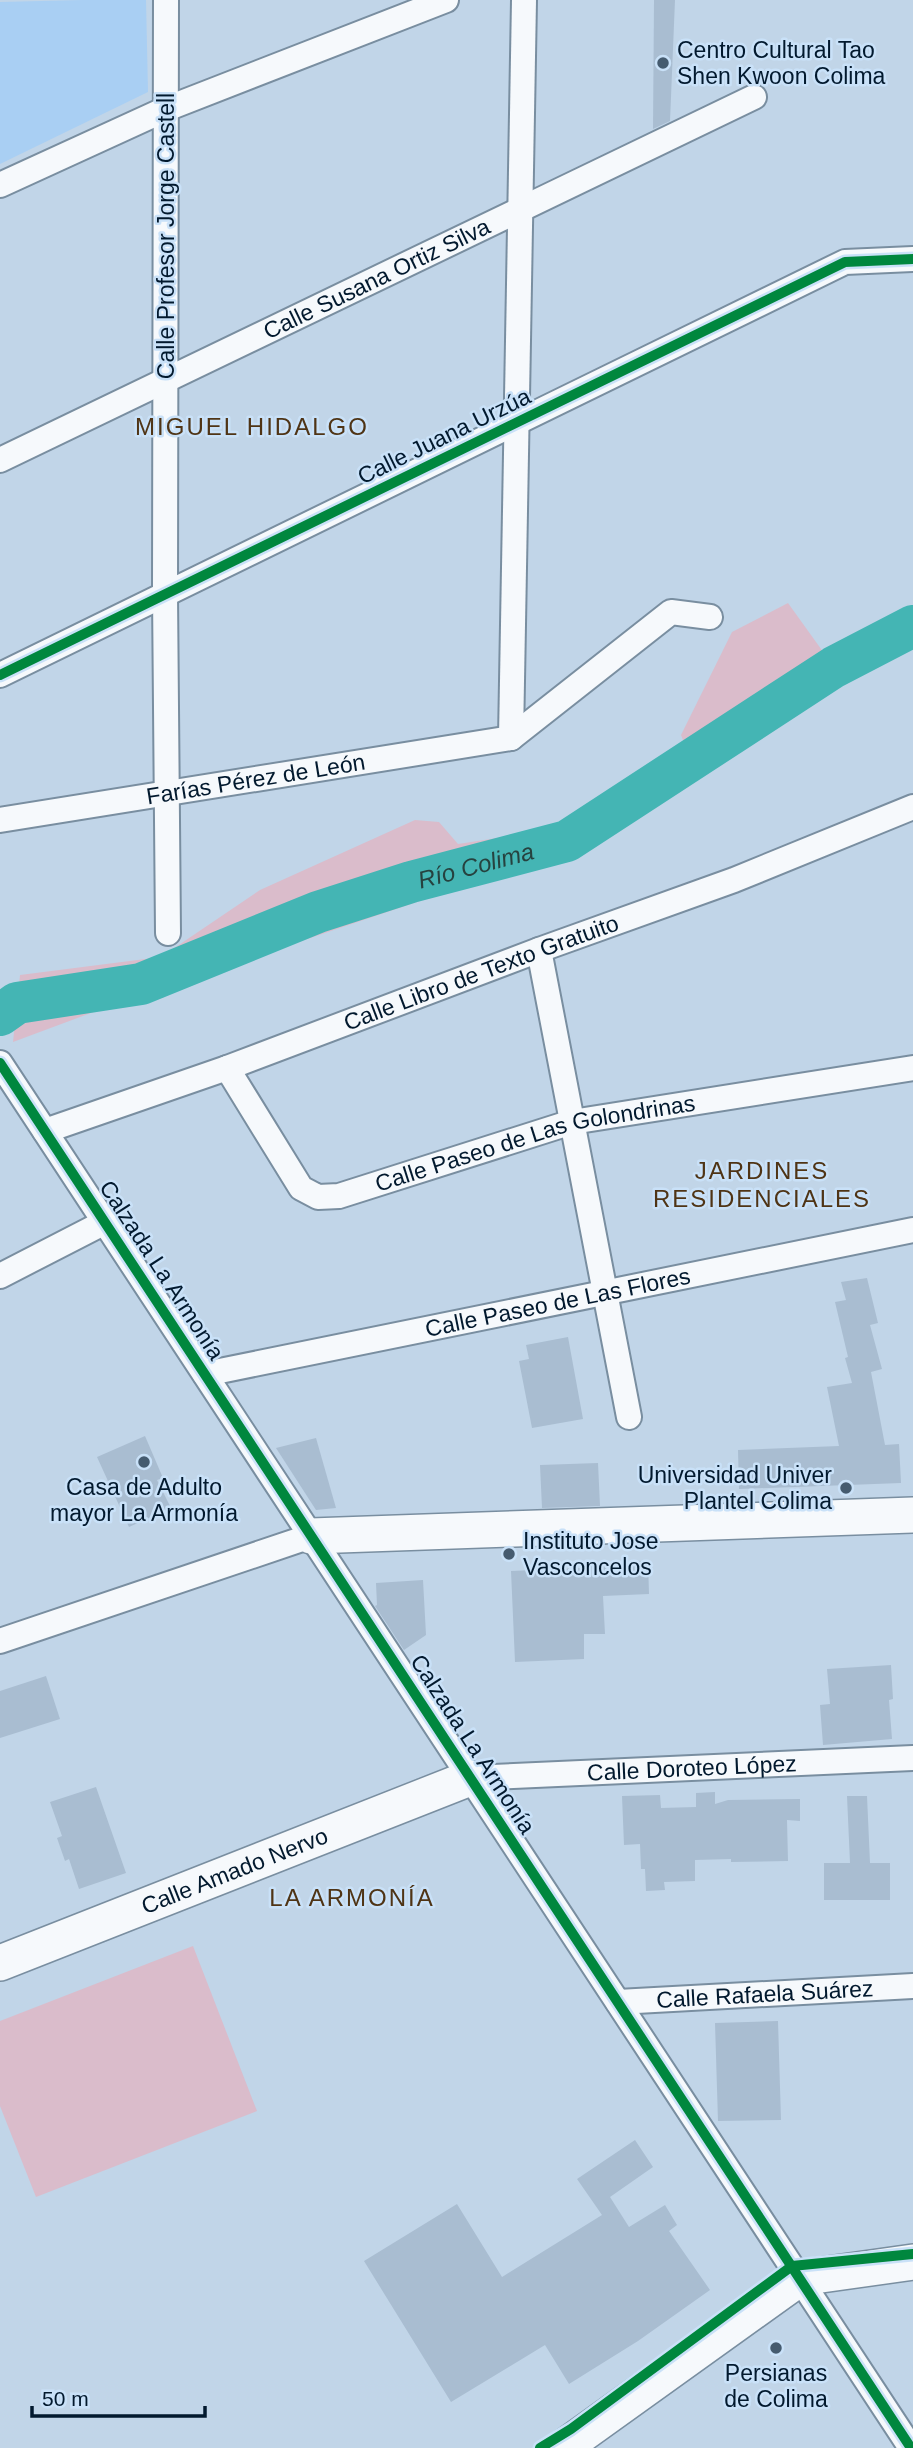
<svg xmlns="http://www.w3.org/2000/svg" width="913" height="2448" viewBox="0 0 913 2448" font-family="Helvetica,sans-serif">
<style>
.built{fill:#a9cff3}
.green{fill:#dabccb}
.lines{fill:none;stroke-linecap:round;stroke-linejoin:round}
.river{stroke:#44b5b4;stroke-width:42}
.building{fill:#a9bdd1}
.street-casing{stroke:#798ea0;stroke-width:28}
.secondary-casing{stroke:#798ea0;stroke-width:38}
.street{stroke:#f6f9fc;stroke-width:24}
.secondary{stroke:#f6f9fc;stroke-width:35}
.cycleway-casing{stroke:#c9e1f8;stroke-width:15}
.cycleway{stroke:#00873e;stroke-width:10}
.poi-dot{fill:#455b6f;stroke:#c9e1f8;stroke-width:2.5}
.labels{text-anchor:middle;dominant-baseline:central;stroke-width:5;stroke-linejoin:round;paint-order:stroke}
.poi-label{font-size:23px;fill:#02192e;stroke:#c9e1f8;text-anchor:start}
.street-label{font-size:23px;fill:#02192e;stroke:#c9e1f8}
.neighbourhood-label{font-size:24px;letter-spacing:2px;fill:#4f3415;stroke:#c9e1f8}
.water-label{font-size:24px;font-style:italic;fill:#26423f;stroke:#c9e1f8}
</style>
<rect width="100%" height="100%" fill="#c1d5e8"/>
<path class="built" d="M82 0H146L148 92 0 164V2Z"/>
<g class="green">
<path d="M788 603 839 674 835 689 698 778 681 735 732 632Z"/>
<path d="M415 820 439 822 458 844 522 834 541 860 115 1004 13 1042 20 975 161 957 260 890Z"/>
<path d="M193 1946 257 2111 36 2197 0 2106V2021Z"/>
</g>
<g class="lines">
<path class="river" id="s1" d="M0 1015 17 1003 141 984 318 912 411 882 567 841 834 667 913 626"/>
</g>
<g class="building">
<path d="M654 0H675L670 121 653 129Z"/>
<path d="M867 1278 878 1323 870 1325 882 1369 871 1372 885 1445 899 1444 901 1483 739 1489 738 1450 839 1446 827 1387 852 1383 845 1358 848 1357 835 1302 846 1300 841 1282Z"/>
<path d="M568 1337 583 1419 532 1428 519 1361 529 1359 526 1345Z"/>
<path d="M145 1436 163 1478 157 1480 171 1508 129 1527 97 1457Z"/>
<path d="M316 1438 336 1508 316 1510 276 1448Z"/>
<path d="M598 1463 600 1506 542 1508 540 1465Z"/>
<path d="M648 1561 649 1594 603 1596 605 1634H584V1659L515 1662 511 1571 582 1568V1563Z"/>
<path d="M423 1580 426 1635 404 1650 375 1606 377 1605 376 1583Z"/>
<path d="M891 1665 893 1699 889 1700 892 1739 823 1745 820 1705 830 1704 827 1669Z"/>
<path d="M46 1676 60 1719 0 1738V1691Z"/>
<path d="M96 1787 126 1873 79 1889 69 1859 65 1861 57 1838 62 1836 50 1802Z"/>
<path d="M715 1792V1804L728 1800 800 1799V1821L787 1820 788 1861 731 1862V1859L695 1860V1881L664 1882 665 1890 646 1891 645 1869H641L640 1844 624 1845 622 1796 660 1795 661 1808 696 1807V1793Z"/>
<path d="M847 1796H867L870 1863H890V1900H824V1863H850Z"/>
<path d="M778 2021 781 2120 718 2121 715 2023Z"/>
<path d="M635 2140 653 2167 610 2197 629 2227 665 2205 677 2225 669 2231 710 2290 638 2341 569 2384 545 2345 451 2402 364 2261 457 2204 502 2277 602 2215 577 2179Z"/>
</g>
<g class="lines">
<g class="street-casing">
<g id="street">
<path d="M166 0 165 594 168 933"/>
<path d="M0 185 166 109 446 0"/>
<path id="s2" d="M0 460 754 97"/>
<path d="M0 675 845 262 913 259"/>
<path d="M511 738 524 0"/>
<path id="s3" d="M0 820 511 738 671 612 710 617"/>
<path d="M539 950 629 1417"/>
<path d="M0 1063 911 2448"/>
<path id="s4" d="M227 1068 301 1188 318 1197 339 1196 572 1122 913 1068"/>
<path id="s5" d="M45 1131 227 1068 539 950 734 880 913 807"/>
<path d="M0 1276 105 1222"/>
<path id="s6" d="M205 1374 913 1230"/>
<path d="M0 1641 311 1536"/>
<path id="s7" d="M470 1778 913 1758"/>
<path id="s8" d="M618 2002 913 1986"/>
</g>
</g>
<g class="secondary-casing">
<g id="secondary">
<path d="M311 1536 913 1515"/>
<path id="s9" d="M0 1963 470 1778"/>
<path d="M563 2448 800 2278 913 2262"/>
</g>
</g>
<use href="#street" class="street"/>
<use href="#secondary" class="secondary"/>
<g class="cycleway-casing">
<g id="cycleway">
<path d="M0 675 845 262 913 259"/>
<path d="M0 1063 911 2448"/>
<path d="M540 2448 571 2429 792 2266 913 2254"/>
</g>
</g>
<use href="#cycleway" class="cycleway"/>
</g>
<g class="poi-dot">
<circle cx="663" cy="63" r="7"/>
<circle cx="144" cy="1462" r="7"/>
<circle cx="846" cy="1488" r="7"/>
<circle cx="509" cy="1554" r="7"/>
<circle cx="776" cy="2348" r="7"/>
</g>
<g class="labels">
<g class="poi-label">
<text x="677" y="50">Centro Cultural Tao<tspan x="677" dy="26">Shen Kwoon Colima</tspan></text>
<text x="832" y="1475" text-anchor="end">Universidad Univer<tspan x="832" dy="26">Plantel Colima</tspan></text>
<text x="144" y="1487" text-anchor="middle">Casa de Adulto<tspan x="144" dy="26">mayor La Armonía</tspan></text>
<text x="523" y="1541">Instituto Jose<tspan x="523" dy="26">Vasconcelos</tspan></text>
<text x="776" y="2373" text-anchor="middle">Persianas<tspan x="776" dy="26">de Colima</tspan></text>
</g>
<g class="street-label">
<text transform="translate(166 236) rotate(-90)">Calle Profesor Jorge Castell</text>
<text stroke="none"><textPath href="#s2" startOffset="418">Calle Susana Ortiz Silva</textPath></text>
<text transform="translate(444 436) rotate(-26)">Calle Juana Urzúa</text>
<text stroke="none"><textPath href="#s3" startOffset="259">Farías Pérez de León</textPath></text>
<text stroke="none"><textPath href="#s5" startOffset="464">Calle Libro de Texto Gratuito</textPath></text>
<text stroke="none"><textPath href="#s4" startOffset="385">Calle Paseo de Las Golondrinas</textPath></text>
<text transform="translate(162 1270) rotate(57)">Calzada La Armonía</text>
<text stroke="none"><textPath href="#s6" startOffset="360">Calle Paseo de Las Flores</textPath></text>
<text transform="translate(473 1744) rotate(57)">Calzada La Armonía</text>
<text stroke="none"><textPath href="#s7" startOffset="222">Calle Doroteo López</textPath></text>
<text stroke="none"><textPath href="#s9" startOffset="252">Calle Amado Nervo</textPath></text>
<text stroke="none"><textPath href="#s8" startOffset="147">Calle Rafaela Suárez</textPath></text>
</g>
<g class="neighbourhood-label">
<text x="252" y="426">MIGUEL HIDALGO</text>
<text x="762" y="1170">JARDINES<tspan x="762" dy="28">RESIDENCIALES</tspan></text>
<text x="352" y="1897">LA ARMONÍA</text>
</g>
<g class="water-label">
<text stroke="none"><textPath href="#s1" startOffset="502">Río Colima</textPath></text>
</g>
</g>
<path d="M32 2406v10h173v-10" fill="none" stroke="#02192e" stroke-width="3.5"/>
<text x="42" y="2406" font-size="21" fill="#02192e" stroke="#c9e1f8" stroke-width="5" paint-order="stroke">50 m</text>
</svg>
